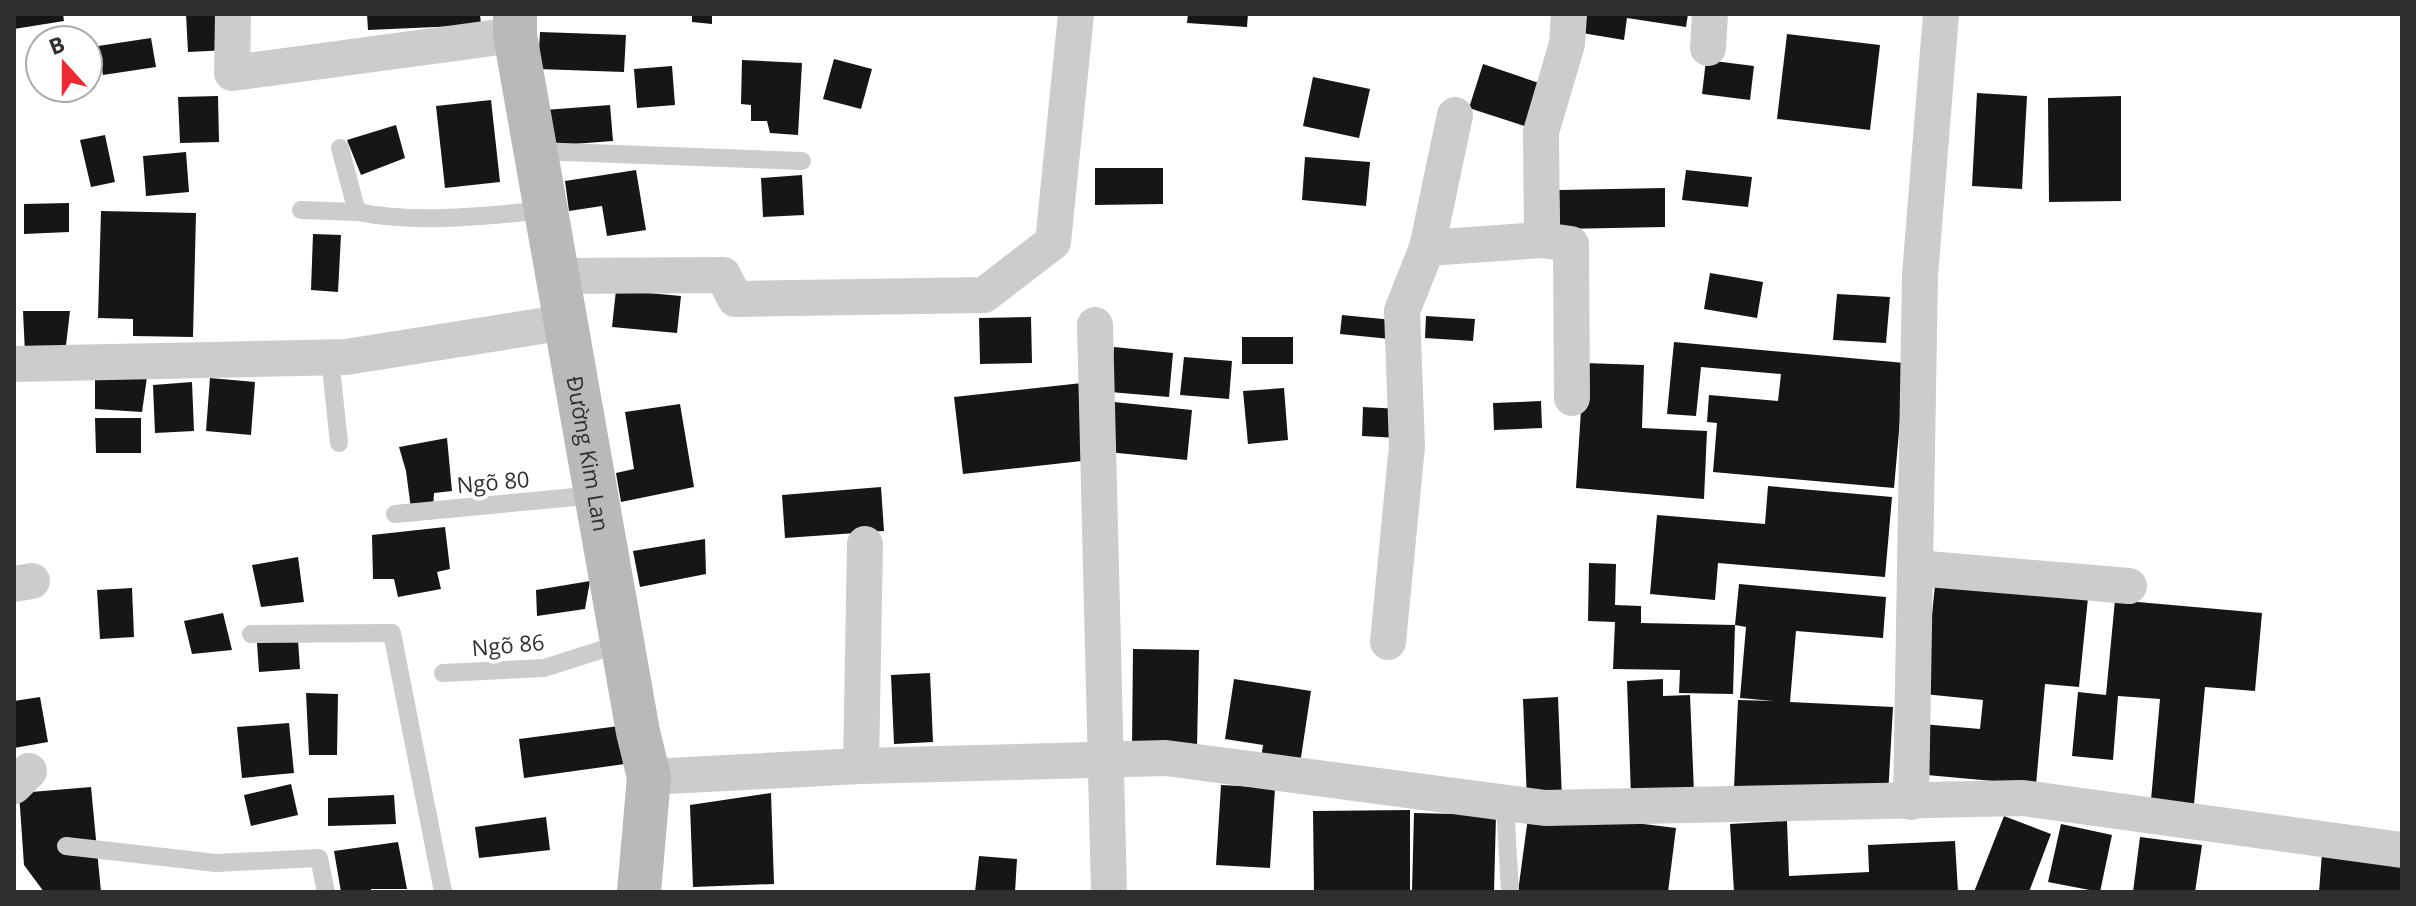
<svg xmlns="http://www.w3.org/2000/svg" width="2416" height="906" viewBox="0 0 2416 906" font-family="'Open Sans',sans-serif">
<style>
.building{fill:#161616}
.lines{fill:none;stroke-linecap:round;stroke-linejoin:round}
.lane{stroke:#ccc;stroke-width:18}
.street{stroke:#ccc;stroke-width:36}
.secondary{stroke:#b9b9b9;stroke-width:44}
.labels{text-anchor:middle;dominant-baseline:central;stroke-width:8;stroke-linejoin:round;paint-order:stroke}
.street-label{font-size:22px;fill:#2f2f2f;stroke:#fff}
</style>
<rect width="100%" height="100%" fill="#fff"/>
<g class="building">
<path d="M14 14H63L64 21 14 29Z"/>
<path d="M186 14H227L229 50 188 52Z"/>
<path d="M367 14H480L481 25 368 30Z"/>
<path d="M692 14H712V24L692 22Z"/>
<path d="M1188 14H1248L1247 27 1187 23Z"/>
<path d="M1579 14 1601 15 1688 14 1686 27 1627 18 1624 40 1576 32Z"/>
<path d="M540 32 626 35 624 72 538 69Z"/>
<path d="M1787 34 1880 45 1870 130 1777 119Z"/>
<path d="M151 38 156 67 103 75 98 46Z"/>
<path d="M834 59 872 69 861 109 823 99Z"/>
<path d="M742 60 802 63 798 135 770 133 767 121H751V105L741 104Z"/>
<path d="M1706 60 1754 66 1750 100 1702 94Z"/>
<path d="M1483 64 1548 86 1534 129 1469 108Z"/>
<path d="M672 66 675 105 637 108 634 69Z"/>
<path d="M1313 77 1370 89 1359 138 1303 126Z"/>
<path d="M1977 93 2027 96 2022 189 1972 186Z"/>
<path d="M218 96 219 142 180 143 178 97Z"/>
<path d="M2121 96V201L2049 202 2048 98Z"/>
<path d="M491 100 500 182 445 188 436 106Z"/>
<path d="M610 105 613 141 547 146 545 110Z"/>
<path d="M396 125 405 158 361 175 347 140Z"/>
<path d="M105 135 115 182 91 187 80 140Z"/>
<path d="M186 152 189 192 146 196 143 156Z"/>
<path d="M1305 157 1370 162 1366 206 1302 200Z"/>
<path d="M1095 168H1163V204L1095 205Z"/>
<path d="M636 170 646 230 607 236 602 206 569 211 565 181Z"/>
<path d="M1686 170 1752 177 1748 207 1682 200Z"/>
<path d="M802 175 804 215 763 217 761 178Z"/>
<path d="M1665 188V227L1560 229 1559 190Z"/>
<path d="M69 203V232L24 234V204Z"/>
<path d="M101 211 196 213 193 337 133 336V319L98 318Z"/>
<path d="M313 234 341 235 338 292 311 290Z"/>
<path d="M1710 273 1763 282 1757 318 1704 309Z"/>
<path d="M616 290 681 296 677 333 612 327Z"/>
<path d="M1837 294 1890 297 1886 343 1833 340Z"/>
<path d="M23 311H70L65 354 25 353Z"/>
<path d="M1342 315 1393 320 1390 339 1340 334Z"/>
<path d="M1426 316 1475 319 1473 341 1425 338Z"/>
<path d="M1031 317 1032 363 980 364 979 318Z"/>
<rect x="1242" y="337" width="51" height="27"/>
<path d="M1674 342 1905 363 1894 488 1713 472 1717 423 1707 422 1709 395 1778 401 1781 374 1701 367 1696 416 1667 414Z"/>
<path d="M1114 347 1173 353 1169 397 1110 392Z"/>
<path d="M1184 357 1232 361 1229 399 1180 395Z"/>
<path d="M1584 363 1644 365 1642 428 1707 431 1704 499 1576 488Z"/>
<path d="M147 377 142 412 95 409V378Z"/>
<path d="M210 378 255 382 251 435 206 431Z"/>
<path d="M192 382 194 431 155 433 153 385Z"/>
<path d="M1082 383 1091 460 963 474 954 397Z"/>
<path d="M1284 388 1288 440 1248 444 1243 391Z"/>
<path d="M1541 401 1542 428 1494 430 1493 403Z"/>
<path d="M1114 402 1192 410 1187 460 1108 452Z"/>
<path d="M680 404 694 487 621 502 616 473 634 469 625 412Z"/>
<path d="M1363 407 1401 409 1399 438 1362 436Z"/>
<path d="M95 418H141V453H96Z"/>
<path d="M447 438 452 491 434 493 433 510 411 509 406 471 399 447Z"/>
<path d="M1768 486 1892 497 1885 577 1718 563 1715 600 1650 594 1657 515 1765 524Z"/>
<path d="M881 487 884 531 785 538 782 495Z"/>
<path d="M445 527 450 569 437 572 441 589 398 597 394 579H373L372 535Z"/>
<path d="M705 539 706 574 640 587 633 551Z"/>
<path d="M298 557 304 602 261 607 252 565Z"/>
<path d="M1589 563 1616 564 1615 605 1641 606V623L1735 625 1733 694 1679 693 1680 670 1613 669 1615 622 1588 621Z"/>
<path d="M1936 575 2089 588 2079 687 2045 684 2036 785 1916 774 1922 724 1980 729 1983 700 1924 694Z"/>
<path d="M590 581 585 609 537 616 536 590Z"/>
<path d="M1739 584 1886 597 1883 638 1796 631 1790 702 1893 707 1888 796 1734 788 1738 700 1774 701 1740 698 1746 627 1735 625Z"/>
<path d="M132 588 134 637 100 639 97 590Z"/>
<path d="M2115 600 2262 613 2255 691 2205 687 2193 815 2150 811 2160 699 2118 696 2113 760 2072 756 2078 692 2106 695Z"/>
<path d="M223 613 232 650 192 654 184 621Z"/>
<path d="M298 640 300 669 259 672 257 643Z"/>
<path d="M1133 649 1199 650 1197 747H1132Z"/>
<path d="M930 673 933 742 894 744 891 675Z"/>
<path d="M1234 679 1311 691 1300 764 1261 759 1263 745 1225 739Z"/>
<path d="M1663 679V696L1690 695 1694 793 1631 796 1627 681Z"/>
<path d="M306 693 338 694 337 755H309Z"/>
<path d="M40 697 48 742 14 748V701Z"/>
<path d="M1558 697 1562 799 1527 801 1523 699Z"/>
<path d="M289 723 294 773 242 778 237 727Z"/>
<path d="M627 725 632 763 524 778 519 739Z"/>
<path d="M291 784 298 815 251 826 244 795Z"/>
<path d="M1221 785 1275 788 1270 868 1216 865Z"/>
<path d="M91 787 101 892H44L24 865 19 793Z"/>
<path d="M771 793 774 884 693 887 690 805Z"/>
<path d="M394 795 396 824 328 826V798Z"/>
<path d="M1410 810V892H1314L1313 811Z"/>
<path d="M1529 810 1676 828 1668 892H1518Z"/>
<path d="M1414 813 1496 815 1494 892H1412Z"/>
<path d="M2004 816 2051 834 2029 892H1974Z"/>
<path d="M546 817 550 850 479 858 475 827Z"/>
<path d="M1787 821 1789 876 1869 872 1868 845 1955 841 1958 892H1734L1730 824Z"/>
<path d="M2061 824 2112 835 2100 892 2048 882Z"/>
<path d="M2140 837 2202 845 2195 892H2133Z"/>
<path d="M398 842 407 889H371V892H341L334 851Z"/>
<path d="M2322 853 2402 859V892H2319Z"/>
<path d="M979 856 1017 859 1015 892H975Z"/>
</g>
<g class="lines">
<g class="lane">
<path d="M340 148 357 212C419 224 484 216 546 210"/>
<path d="M536 151 802 161"/>
<path d="M301 210 357 212"/>
<path d="M330 358 339 443"/>
<path d="M395 514 596 495"/>
<path d="M251 634 392 633 443 892"/>
<path d="M443 673 544 668 623 643"/>
<path d="M1505 803 1510 892"/>
<path d="M66 846 216 863 319 858 326 892"/>
</g>
<g class="street">
<path d="M233 14 232 73 515 35"/>
<path d="M1569 14 1567 44 1541 132 1542 240 1571 244 1572 398"/>
<path d="M1708 48 1710 14"/>
<path d="M1427 248 1542 240"/>
<path d="M558 276 723 275 735 299 984 295 1053 242 1076 14"/>
<path d="M1095 325 1109 892"/>
<path d="M14 364 346 357 566 322"/>
<path d="M1916 568 2129 586"/>
<path d="M14 584 32 581"/>
<path d="M1388 642 1407 446 1402 311 1427 248 1455 115"/>
<path d="M861 766 865 544"/>
<path d="M649 777 861 766 1166 758 1545 808 2023 798 2402 850"/>
<path d="M14 786 29 771"/>
<path d="M1911 802 1920 275 1941 14"/>
</g>
<path class="secondary" id="s1" d="M515 14V35L638 732 649 777 639 892"/>
</g>
<g class="labels">
<g class="street-label">
<text stroke="none"><textPath href="#s1" startOffset="446">Đường Kim Lan</textPath></text>
<text transform="translate(493 481) rotate(-5)">Ngõ 80</text>
<text transform="translate(508 644) rotate(-5)">Ngõ 86</text>
</g>
</g>
<rect width="2416" height="906" fill="none" stroke="#2f2f2f" stroke-width="32"/>
<g transform="translate(64 64) rotate(339)"><circle r="38" fill="#ffffff" stroke="#acacac" stroke-width="2"/>
<path d="M0-6L14 30L0 20L-14 30Z" fill="#eb2c35"/>
<text y="-12" font-size="22" font-weight="bold" text-anchor="middle" fill="#2f2f2f">B</text>
</g>
</svg>
